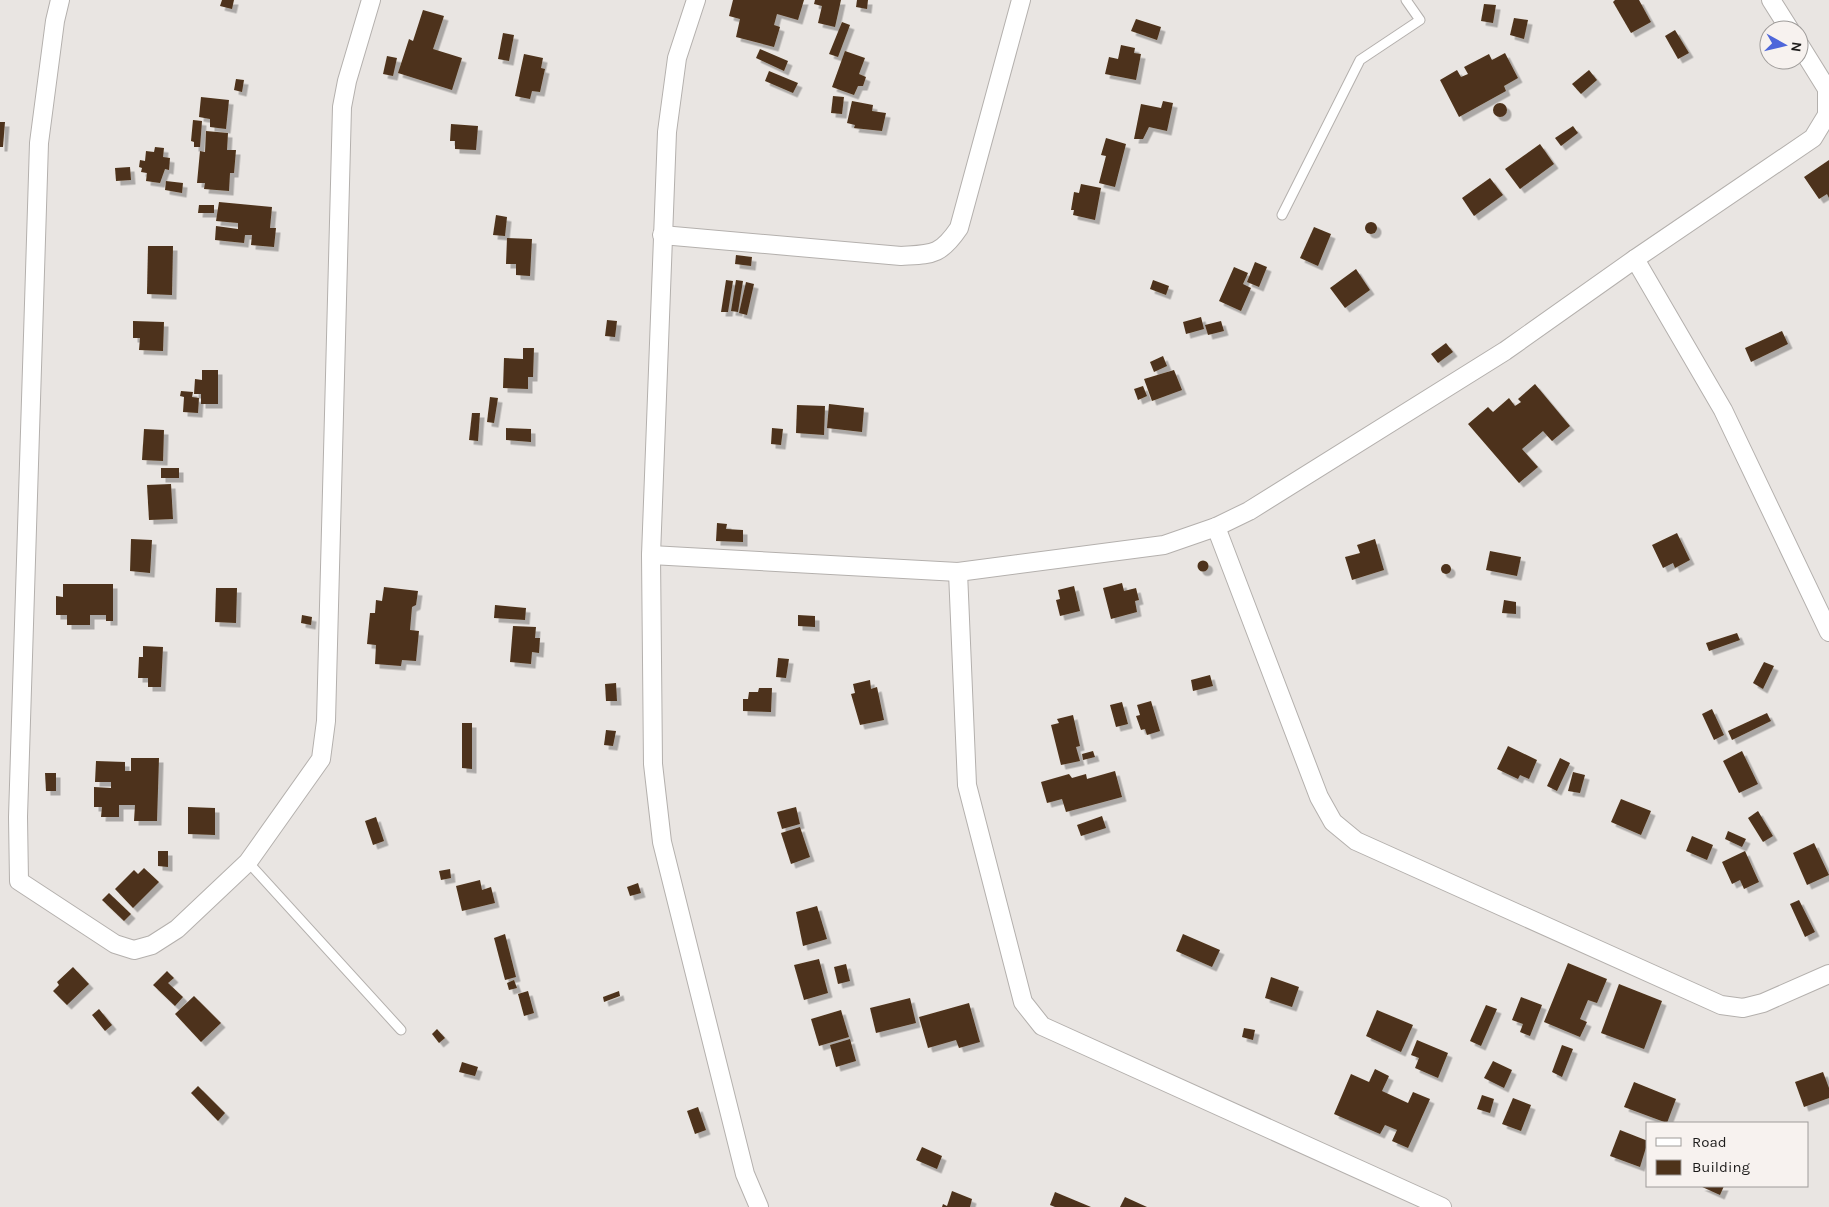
<svg xmlns="http://www.w3.org/2000/svg" width="1829" height="1207" viewBox="0 0 1829 1207" font-family="Karla,sans-serif">
<style>
.building{fill:#4e331a;filter:url(#shadow)}
.lines{fill:none;stroke-linecap:round;stroke-linejoin:round}
.lane-casing{stroke:#b4b0ad;stroke-width:11}
.street-casing{stroke:#b4b0ad;stroke-width:20}
.lane{stroke:#fff;stroke-width:9}
.street{stroke:#fff;stroke-width:18}
</style>
<defs>
<filter id="shadow"><feDropShadow dx="4.5" dy="4.5" stdDeviation="0" flood-color="#0004"/></filter>
</defs>
<rect width="100%" height="100%" fill="#e9e5e2"/>
<g class="building">
<path d="M222 0H234L232 9 220 6Z"/>
<path d="M733 0H804L798 20 777 14 774 25 780 27 774 47 736 37 740 19 729 16Z"/>
<path d="M815 0H841L835 27 818 23 822 6 814 4Z"/>
<path d="M857 0H868L867 9 856 7Z"/>
<path d="M1615 0H1639L1651 22 1631 33 1613 2Z"/>
<path d="M1484 4 1496 5 1493 23 1481 21Z"/>
<path d="M423 10 444 16 433 49 462 58 452 90 398 73 409 39 413 41Z"/>
<path d="M1514 18 1528 20 1524 39 1510 35Z"/>
<path d="M1136 19 1161 27 1157 40 1131 31Z"/>
<path d="M842 22 850 25 838 57 829 54Z"/>
<path d="M1675 30 1689 53 1678 59 1665 36Z"/>
<path d="M503 33 514 35 509 61 498 59Z"/>
<path d="M1121 45 1135 48 1134 53 1141 54 1136 80 1105 74 1109 57 1118 59Z"/>
<path d="M760 49 788 61 784 71 756 58Z"/>
<path d="M845 51 865 58 859 74 866 77 863 86H858L854 95 832 87Z"/>
<path d="M1505 53 1518 78 1504 86 1506 91 1459 117 1440 80 1457 70 1461 77 1468 74 1464 67 1489 54 1492 60Z"/>
<path d="M524 54 543 58 541 68 545 69 540 92 532 91 530 99 515 96Z"/>
<path d="M387 56 397 58 393 76 383 74Z"/>
<path d="M1589 70 1597 80 1581 94 1572 84Z"/>
<path d="M769 71 798 83 793 93 765 81Z"/>
<path d="M236 79 244 80 242 92 234 90Z"/>
<path d="M833 96 844 97 842 114 831 113Z"/>
<path d="M201 97 229 100 226 129 210 127V119L199 117Z"/>
<path d="M852 101 873 105 872 111 886 113 882 131 854 128 855 125 847 123Z"/>
<path d="M1163 101 1173 103 1167 131 1149 127 1143 139H1134L1141 104 1161 108Z"/>
<circle cx="1500" cy="110" r="7"/>
<path d="M193 120 202 121 200 147H194V142L191 141Z"/>
<path d="M0 122H5L3 147H0Z"/>
<path d="M451 124 478 126 476 150 455 149V141H450Z"/>
<path d="M1573 126 1578 133 1561 146 1555 138Z"/>
<path d="M206 131 228 133 227 150H236L234 173H230L229 191 204 189 205 183H197L200 151 205 152Z"/>
<path d="M1106 138 1126 144 1115 187 1099 183 1106 156 1101 155Z"/>
<path d="M1540 144 1554 164 1520 189 1505 169Z"/>
<path d="M155 147 164 148 163 157 170 158 169 170 165 169 160 183 146 181 147 173 141 172 142 168 139 167 140 160 145 161 146 151 154 152Z"/>
<path d="M1829 160V198L1827 194 1819 199 1804 177Z"/>
<path d="M130 167 131 180 116 181 115 168Z"/>
<path d="M1490 178 1503 195 1474 216 1462 198Z"/>
<path d="M166 181 183 183 182 193 165 190Z"/>
<path d="M1081 184 1101 188 1095 220 1073 215 1074 210H1071L1074 192 1079 193Z"/>
<path d="M219 202 272 207 270 228H276L274 247 251 245 252 235H245L244 243 215 240 216 226 238 229V223L216 221Z"/>
<path d="M199 205H214V213H198Z"/>
<path d="M496 215 507 217 505 236 493 235Z"/>
<circle cx="1371" cy="228" r="6"/>
<path d="M1314 227 1331 234 1318 266 1300 258Z"/>
<path d="M507 238 532 239 530 276 516 275V264H506Z"/>
<path d="M148 246H173L172 295 147 294Z"/>
<path d="M736 255 752 257 751 266 735 264Z"/>
<path d="M1255 262 1267 267 1259 287 1247 282Z"/>
<path d="M1234 267 1248 273 1243 284 1251 288 1241 311 1219 301Z"/>
<path d="M1356 269 1370 290 1345 308 1330 288Z"/>
<path d="M726 280 733 281 728 312H721Z"/>
<path d="M736 280 743 281 738 312 731 311Z"/>
<path d="M1153 280 1169 286 1166 295 1150 289Z"/>
<path d="M746 282 754 284 747 315 739 313Z"/>
<path d="M1201 317 1204 329 1186 334 1183 322Z"/>
<path d="M607 320 617 321 615 337 605 336Z"/>
<path d="M133 321 164 322 163 351 139 350 140 338H133Z"/>
<path d="M1221 321 1224 331 1208 335 1205 325Z"/>
<path d="M1782 331 1788 344 1751 362 1745 348Z"/>
<path d="M1446 343 1453 352 1438 363 1431 354Z"/>
<path d="M523 348H534L533 377H528V389L503 388 504 358 523 359Z"/>
<path d="M1163 356 1167 366 1154 372 1150 362Z"/>
<path d="M202 370H218V404H201V394H194L195 379 202 380Z"/>
<path d="M1174 370 1182 390 1152 401 1144 379Z"/>
<path d="M1535 384 1570 426 1552 441 1543 431 1522 449 1538 467 1519 483 1468 424 1488 407 1493 412 1509 398 1515 406 1521 402 1518 399Z"/>
<path d="M1143 386 1147 396 1138 400 1134 389Z"/>
<path d="M181 391 193 392 192 397 199 398 198 413 183 412 184 397 180 396Z"/>
<path d="M490 397 498 398 494 423 487 422Z"/>
<path d="M829 404 864 408 862 432 827 428Z"/>
<path d="M797 405 825 406 824 435 796 433Z"/>
<path d="M472 413H480L478 441 469 440Z"/>
<path d="M506 428 531 429V442L506 440Z"/>
<path d="M772 428 783 429 781 445 771 444Z"/>
<path d="M144 429 164 430 163 461 142 460Z"/>
<rect x="161" y="468" width="18" height="10"/>
<path d="M171 484 173 519 149 520 147 485Z"/>
<path d="M717 523 727 524 726 529 743 530V542L716 541Z"/>
<path d="M1677 533 1690 560 1675 568 1673 563 1663 568 1652 545Z"/>
<path d="M131 539 152 540 150 573 130 571Z"/>
<path d="M1375 539 1384 570 1352 580 1345 557 1360 553 1357 545Z"/>
<path d="M1490 551 1521 557 1517 576 1486 570Z"/>
<circle cx="1203" cy="566" r="5.5"/>
<circle cx="1446" cy="569" r="5"/>
<path d="M1122 583 1124 591 1136 588 1139 600 1135 601 1137 612 1111 619 1103 588Z"/>
<path d="M63 584H113V621H106V615H90V625H67V615H56V596L63 597Z"/>
<path d="M1074 586 1080 611 1060 616 1056 600 1060 599 1058 590Z"/>
<path d="M384 587 418 591 416 605 412 607 410 630 419 631 416 661 402 660 401 666 375 664 376 645 367 644 370 613H375L376 600 382 601Z"/>
<path d="M216 588H237L236 623 215 622Z"/>
<path d="M1504 600 1516 602V614L1502 613Z"/>
<path d="M495 605 526 608 525 620 494 618Z"/>
<path d="M302 615 312 617 311 625 301 623Z"/>
<path d="M798 615 815 616V627L798 626Z"/>
<path d="M513 626 536 627 535 638H540L539 653 532 652 531 664 510 662Z"/>
<path d="M1737 633 1740 640 1709 651 1706 643Z"/>
<path d="M143 646 163 647 161 687H148V678H138L139 657H143Z"/>
<path d="M778 658 789 659 786 678 776 677Z"/>
<path d="M1764 662 1774 666 1763 689 1753 683Z"/>
<path d="M1210 675 1213 686 1193 691 1191 680Z"/>
<path d="M870 680 871 689 877 687 884 720 860 725 851 694 855 693 853 684Z"/>
<path d="M616 683 617 701H606L605 684Z"/>
<path d="M759 688H772L771 712 743 711V699H748L749 692H758Z"/>
<path d="M1151 701 1160 731 1147 735 1145 729 1141 730 1136 716 1140 715 1137 705Z"/>
<path d="M1122 702 1128 724 1116 727 1110 705Z"/>
<path d="M1712 709 1724 735 1714 740 1702 714Z"/>
<path d="M1767 713 1771 721 1732 740 1728 731Z"/>
<path d="M1073 715 1080 746 1076 747 1080 761 1061 765 1051 725 1059 723 1057 719Z"/>
<path d="M462 723H472V769L462 768Z"/>
<path d="M606 730 616 731 613 746 604 745Z"/>
<path d="M1508 746 1537 760 1529 779 1520 775 1518 779 1497 769Z"/>
<path d="M1093 751 1095 757 1083 760 1082 754Z"/>
<path d="M1742 751 1758 784 1739 793 1723 761Z"/>
<path d="M131 758H159L157 821H134L135 805H119V817H101L102 807H94V787L111 788V782H95L96 761 125 762V771H131Z"/>
<path d="M1560 758 1570 763 1557 791 1547 786Z"/>
<path d="M1115 771 1122 797 1066 812 1062 799 1047 803 1041 782 1069 774 1072 778 1086 774 1087 779Z"/>
<path d="M1573 772 1585 775 1580 793 1568 791Z"/>
<path d="M45 773H56V791H46Z"/>
<path d="M1621 799 1651 811 1641 835 1611 822Z"/>
<path d="M188 807 215 808V835L188 834Z"/>
<path d="M796 807 800 824 782 829 777 812Z"/>
<path d="M1758 811 1773 836 1763 842 1748 818Z"/>
<path d="M1102 816 1106 828 1081 836 1077 825Z"/>
<path d="M376 817 384 841 373 845 365 821Z"/>
<path d="M800 827 810 857 791 864 781 833Z"/>
<path d="M1728 831 1746 839 1742 847 1725 839Z"/>
<path d="M1692 836 1713 845 1707 860 1686 851Z"/>
<path d="M1814 843 1829 875 1807 885 1793 853Z"/>
<path d="M158 851H168V867L158 866Z"/>
<path d="M1745 851 1759 882 1744 889 1740 880 1732 884 1722 862Z"/>
<path d="M144 868 159 882 133 908 115 889 134 870 138 874Z"/>
<path d="M450 869 451 878 441 880 439 871Z"/>
<path d="M480 880 482 890 491 887 495 903 462 911 456 886Z"/>
<path d="M638 883 641 893 630 896 627 887Z"/>
<path d="M109 893 131 914 124 921 102 900Z"/>
<path d="M1799 900 1815 932 1805 937 1790 904Z"/>
<path d="M817 906 827 939 803 946 796 912Z"/>
<path d="M505 934 516 977 505 980 494 938Z"/>
<path d="M1183 934 1220 950 1212 967 1176 951Z"/>
<path d="M819 959 828 993 804 1000 794 965Z"/>
<path d="M1568 963 1607 979 1597 1003 1588 1000 1580 1019 1587 1022 1580 1037 1544 1022Z"/>
<path d="M846 964 850 981 838 984 834 967Z"/>
<path d="M73 967 89 984 67 1005 53 991 59 985 57 982Z"/>
<path d="M167 971 174 978 168 983 183 997 175 1006 153 985Z"/>
<path d="M1271 977 1299 987 1292 1007 1265 998Z"/>
<path d="M514 980 517 988 509 990 507 983Z"/>
<path d="M1619 984 1662 1001 1644 1049 1601 1033Z"/>
<path d="M528 991 534 1013 524 1016 518 994Z"/>
<path d="M619 991 620 996 604 1002 603 997Z"/>
<path d="M194 996 221 1023 201 1042 175 1014Z"/>
<path d="M1521 997 1542 1005 1530 1036 1520 1032 1523 1024 1512 1020Z"/>
<path d="M910 998 916 1023 876 1033 870 1008Z"/>
<path d="M969 1003 980 1042 959 1048 956 1040 928 1048 919 1017Z"/>
<path d="M1486 1005 1497 1009 1481 1046 1470 1041Z"/>
<path d="M99 1009 112 1025 105 1031 92 1015Z"/>
<path d="M841 1010 849 1037 819 1046 811 1019Z"/>
<path d="M1377 1010 1413 1025 1401 1052 1366 1036Z"/>
<path d="M1244 1028 1255 1030 1253 1040 1242 1037Z"/>
<path d="M437 1029 445 1038 439 1043 432 1034Z"/>
<path d="M850 1039 856 1061 836 1067 830 1045Z"/>
<path d="M1417 1040 1448 1053 1438 1078 1415 1068 1419 1058 1411 1055Z"/>
<path d="M1562 1045 1573 1049 1562 1077 1552 1072Z"/>
<path d="M1493 1061 1512 1070 1504 1088 1484 1078Z"/>
<path d="M462 1062 478 1067 475 1076 459 1072Z"/>
<path d="M1375 1069 1389 1076 1382 1091 1408 1103 1413 1092 1430 1099 1408 1148 1392 1141 1397 1130 1385 1125 1380 1134 1334 1114 1351 1074 1369 1082Z"/>
<path d="M1823 1072 1829 1088V1098L1804 1107 1795 1082Z"/>
<path d="M1634 1082 1676 1099 1667 1123 1624 1107Z"/>
<path d="M198 1086 225 1113 218 1121 191 1093Z"/>
<path d="M1482 1095 1494 1099 1490 1113 1477 1109Z"/>
<path d="M1513 1098 1531 1105 1521 1131 1502 1124Z"/>
<path d="M698 1107 706 1130 695 1134 687 1111Z"/>
<path d="M1620 1130 1648 1141 1640 1167 1610 1156Z"/>
<path d="M922 1147 942 1156 937 1169 916 1160Z"/>
<path d="M1700 1186H1724L1720 1195Z"/>
<path d="M952 1191 972 1199 970 1207H942L943 1204 947 1206Z"/>
<path d="M1055 1192 1091 1207H1055L1050 1205Z"/>
<path d="M1125 1197 1147 1207H1120Z"/>
</g>
<g class="lines">
<g class="lane-casing">
<g id="lane">
<path d="M1282 215 1360 60 1420 20 1406 0"/>
<path d="M248 862 401 1030"/>
</g>
</g>
<g class="street-casing">
<g id="street">
<path d="M60 0 55 21 39 143 18 817 19 881 115 944 134 950 152 945 177 929 248 862 321 759 326 721 342 107 347 81 371 0"/>
<path d="M696 0 677 58 667 132 651 555 653 764 662 842 745 1174 759 1207"/>
<path d="M1771 0 1790 30"/>
<path d="M662 235 901 256C932 254 940 256 959 228L1021 0"/>
<path d="M1635 259 1723 410 1829 632"/>
<path d="M1216 527 1319 797 1333 822 1356 841 1721 1005 1743 1008 1763 1003 1829 974"/>
<path d="M651 555 958 572 1164 545 1216 527 1249 511 1505 351 1635 259 1813 138 1827 115V89L1799 44"/>
<path d="M958 572 967 785 1023 1002 1042 1026 1442 1207"/>
</g>
</g>
<use href="#lane" class="lane"/>
<use href="#street" class="street"/>
</g>
<rect x="1646" y="1122" width="162" height="65" fill="#f7f2ef" stroke="#9f9c9a"/>
<rect x="1656" y="1138" width="25" height="8" fill="#ffffff" stroke="#9f9c9a"/>
<text x="1692" y="1147" font-size="15" fill="#1c1b1a">Road</text>
<rect x="1656" y="1160" width="25" height="15" fill="#4e331a" stroke="#9f9c9a"/>
<text x="1692" y="1172" font-size="15" fill="#1c1b1a">Building</text>
<g transform="translate(1784 45) rotate(98)"><circle r="24" fill="#f7f2ef" stroke="#9f9c9a"/>
<path d="M0-4L9 19L0 12L-9 19Z" fill="#4e66da"/>
<text y="-8" font-size="14" font-weight="bold" text-anchor="middle" fill="#1c1b1a">N</text>
</g>
</svg>
